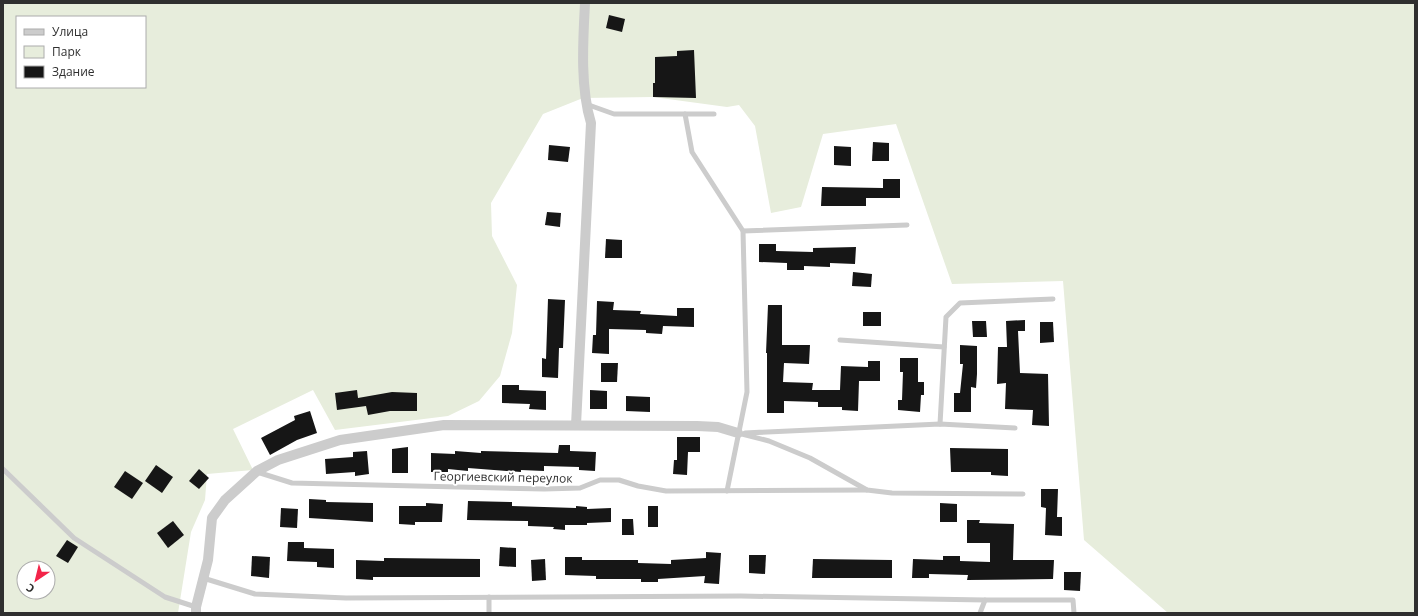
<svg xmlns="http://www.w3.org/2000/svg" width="1418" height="616" viewBox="0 0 1418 616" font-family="'Open Sans',sans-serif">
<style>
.green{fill:#e7eddc;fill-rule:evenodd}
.building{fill:#161616}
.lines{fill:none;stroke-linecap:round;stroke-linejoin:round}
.lane{stroke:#ccc;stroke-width:5}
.street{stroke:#ccc;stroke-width:10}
.labels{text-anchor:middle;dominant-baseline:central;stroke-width:4;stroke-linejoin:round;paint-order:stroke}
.street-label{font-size:12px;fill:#2f2f2f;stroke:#fff}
</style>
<rect width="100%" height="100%" fill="#fff"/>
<path class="green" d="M3 3H1415V613H1168L1084 540 1063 281 952 284 896 124 823 134 801 207 771 213 755 126 739 105 727 107 653 97 583 98 543 114 491 203 492 236 517 285 512 333 500 376 479 401 448 416 335 430 313 390 233 429 253 470 207 474 205 500 191 532 178 613H3ZM17 17H145V87H17ZM24 568H48V592H24Z"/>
<g class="building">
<path d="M609 15 625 19 622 32 606 28Z"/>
<path d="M694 50 696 98 653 97V83H655V57L677 56V51Z"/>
<path d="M873 142 889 143V161H872Z"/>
<path d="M549 145 570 147 568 162 548 160Z"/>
<path d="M834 146 851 147V166L834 165Z"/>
<path d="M883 179H900V198H866V206H821L822 187 883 188Z"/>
<path d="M547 212 561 213 560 227 545 225Z"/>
<path d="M606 239 622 240V258H605Z"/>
<path d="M759 244H776V251L813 252V248L856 247 855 264 830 263V267L804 266V270H787V263L759 262Z"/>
<path d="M853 272 872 274 871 287 852 286Z"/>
<path d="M548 299 565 300 563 348H559L558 378 542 377V358L546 359Z"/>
<path d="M597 301 614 302 613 310 641 311 640 314 677 316V308H694V327L663 326 662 334 646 333V330L609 329V354L592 353 593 335H596Z"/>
<path d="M768 305H782V345H810L809 364 784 363 783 382 813 383 812 390H840L841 366 868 367V361H880V381H859L858 411 842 410V407H818V402L784 401V413H767V353H766Z"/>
<rect x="863" y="312" width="18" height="14"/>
<path d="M1025 320V331H1018L1020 373 1048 374 1049 426 1032 425 1033 410 1005 409 1006 383 997 384 998 347H1007L1006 321Z"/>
<path d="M972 321H986L987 337H973Z"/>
<path d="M1040 322H1053L1054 342 1040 343Z"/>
<path d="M960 345 977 346V374L976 388 971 387V412H954V393H960L963 364H960Z"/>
<path d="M900 358H918V382H924V395H921L920 412 898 410V400H902L903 372H900Z"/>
<path d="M601 363H618L617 382H601Z"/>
<path d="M502 385H519V390L546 391V410L529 409 530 404 502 403Z"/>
<path d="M357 390 358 398 392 392 417 393V411H390L368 415 366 406 337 410 335 393Z"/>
<path d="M590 390 607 391V409H590Z"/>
<path d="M626 396 650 397V412L626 411Z"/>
<path d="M310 411 317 433 297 440 270 455 261 438 295 420 294 416Z"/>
<path d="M677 437H700V452H688L687 475 673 474 674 460H677Z"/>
<path d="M559 445H570V451L596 452 595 471 579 470V467L544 466V471L521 470V472L468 468V471L448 469V472H431V453L455 454V451L481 453V451L558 453Z"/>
<path d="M408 447V473H392V449Z"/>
<path d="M950 448 1008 449V476L991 475V472H951Z"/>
<path d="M367 451 369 474 355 476V472L326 474 325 459 353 457V452Z"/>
<path d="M156 465 173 477 162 493 145 481Z"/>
<path d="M199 469 209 478 199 489 189 481Z"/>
<path d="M125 471 143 483 132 499 114 487Z"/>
<path d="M1041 489H1058L1057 517H1062V536L1045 535 1046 508 1041 507Z"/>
<path d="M309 499 326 500V502L373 503V522L309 518Z"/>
<path d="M468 501 512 502V506L576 508V506L587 507V509L611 508V522L587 523V525H565V530L553 529 554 527 528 526V521L467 520Z"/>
<path d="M426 503 443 504 442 522H415V525L399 524V506H426Z"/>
<path d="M940 503 957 504V522H940Z"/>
<rect x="648" y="506" width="10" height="21"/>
<path d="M281 508 298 509 297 528 280 527Z"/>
<path d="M622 519H633L634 535H622Z"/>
<path d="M967 520H980L979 523 1014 524 1013 560H1054L1053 579 967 580 968 575 929 574V578H912L913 559 943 560V556H960V561L990 562V543H967Z"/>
<path d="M173 521 184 535 168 548 157 533Z"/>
<path d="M67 540 78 547 68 563 56 556Z"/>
<path d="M288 542H304V548L334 549V568L317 567V562L287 561Z"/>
<path d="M500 547 516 548V567L499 566Z"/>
<path d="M706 552 721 553 719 584 704 583 705 576 658 579V582H641V579H596V576L565 575V557H582V560H638V563L671 564V560L706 558Z"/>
<path d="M749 555H766L765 574 749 573Z"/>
<path d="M252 556 270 557 269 578 251 576Z"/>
<path d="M384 558 480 559V577H373V580L356 579V560L384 561Z"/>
<path d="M545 559 546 580 532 581 531 560Z"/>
<path d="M813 559 892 560V578H812Z"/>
<path d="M1064 572H1081L1080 591 1064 590Z"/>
</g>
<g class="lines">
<g class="lane">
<path d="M586 104 614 114H714"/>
<path d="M685 114 692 152 743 231 747 392 727 491"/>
<path d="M743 231 907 225"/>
<path d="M840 340 944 347"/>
<path d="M940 424 946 317 960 303 1053 299"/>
<path d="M738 433 769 441 810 458 867 490 892 493 1023 494"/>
<path d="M745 433 940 424 1015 428"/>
<path d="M3 469 74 538 165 597 196 607"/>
<path d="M257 472 292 483 544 489 580 488 600 480H619L638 486 666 491 867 490"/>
<path d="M203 578 255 594 346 598 741 596 985 600H1073L1074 613"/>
<path d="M489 597V613"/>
<path d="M980 613 985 600"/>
</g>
<g class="street">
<path d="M576 425 591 123C580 87 583 41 585 3"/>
<path d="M196 613V607L208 560 212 518 225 500 257 471 278 460 340 440 444 425 697 426 718 427 738 433"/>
</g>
</g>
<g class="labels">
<g class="street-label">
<text transform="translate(503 477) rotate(1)">Георгиевский переулок</text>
</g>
</g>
<rect width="1418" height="616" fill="none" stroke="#2f2f2f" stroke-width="8"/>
<rect x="16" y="16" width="130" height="72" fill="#ffffff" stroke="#acacac"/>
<rect x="24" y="29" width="20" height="6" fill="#cccccc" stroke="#acacac"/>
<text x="52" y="36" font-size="12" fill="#2f2f2f">Улица</text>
<rect x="24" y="46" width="20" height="12" fill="#e7eddc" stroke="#acacac"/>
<text x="52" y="56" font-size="12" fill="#2f2f2f">Парк</text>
<rect x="24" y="66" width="20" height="12" fill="#161616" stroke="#acacac"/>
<text x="52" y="76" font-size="12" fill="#2f2f2f">Здание</text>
<g transform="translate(36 580) rotate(215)"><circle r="19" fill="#ffffff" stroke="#acacac"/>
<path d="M0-3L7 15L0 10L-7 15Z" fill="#f32449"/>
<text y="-6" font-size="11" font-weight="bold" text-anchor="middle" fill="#2f2f2f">С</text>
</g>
</svg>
